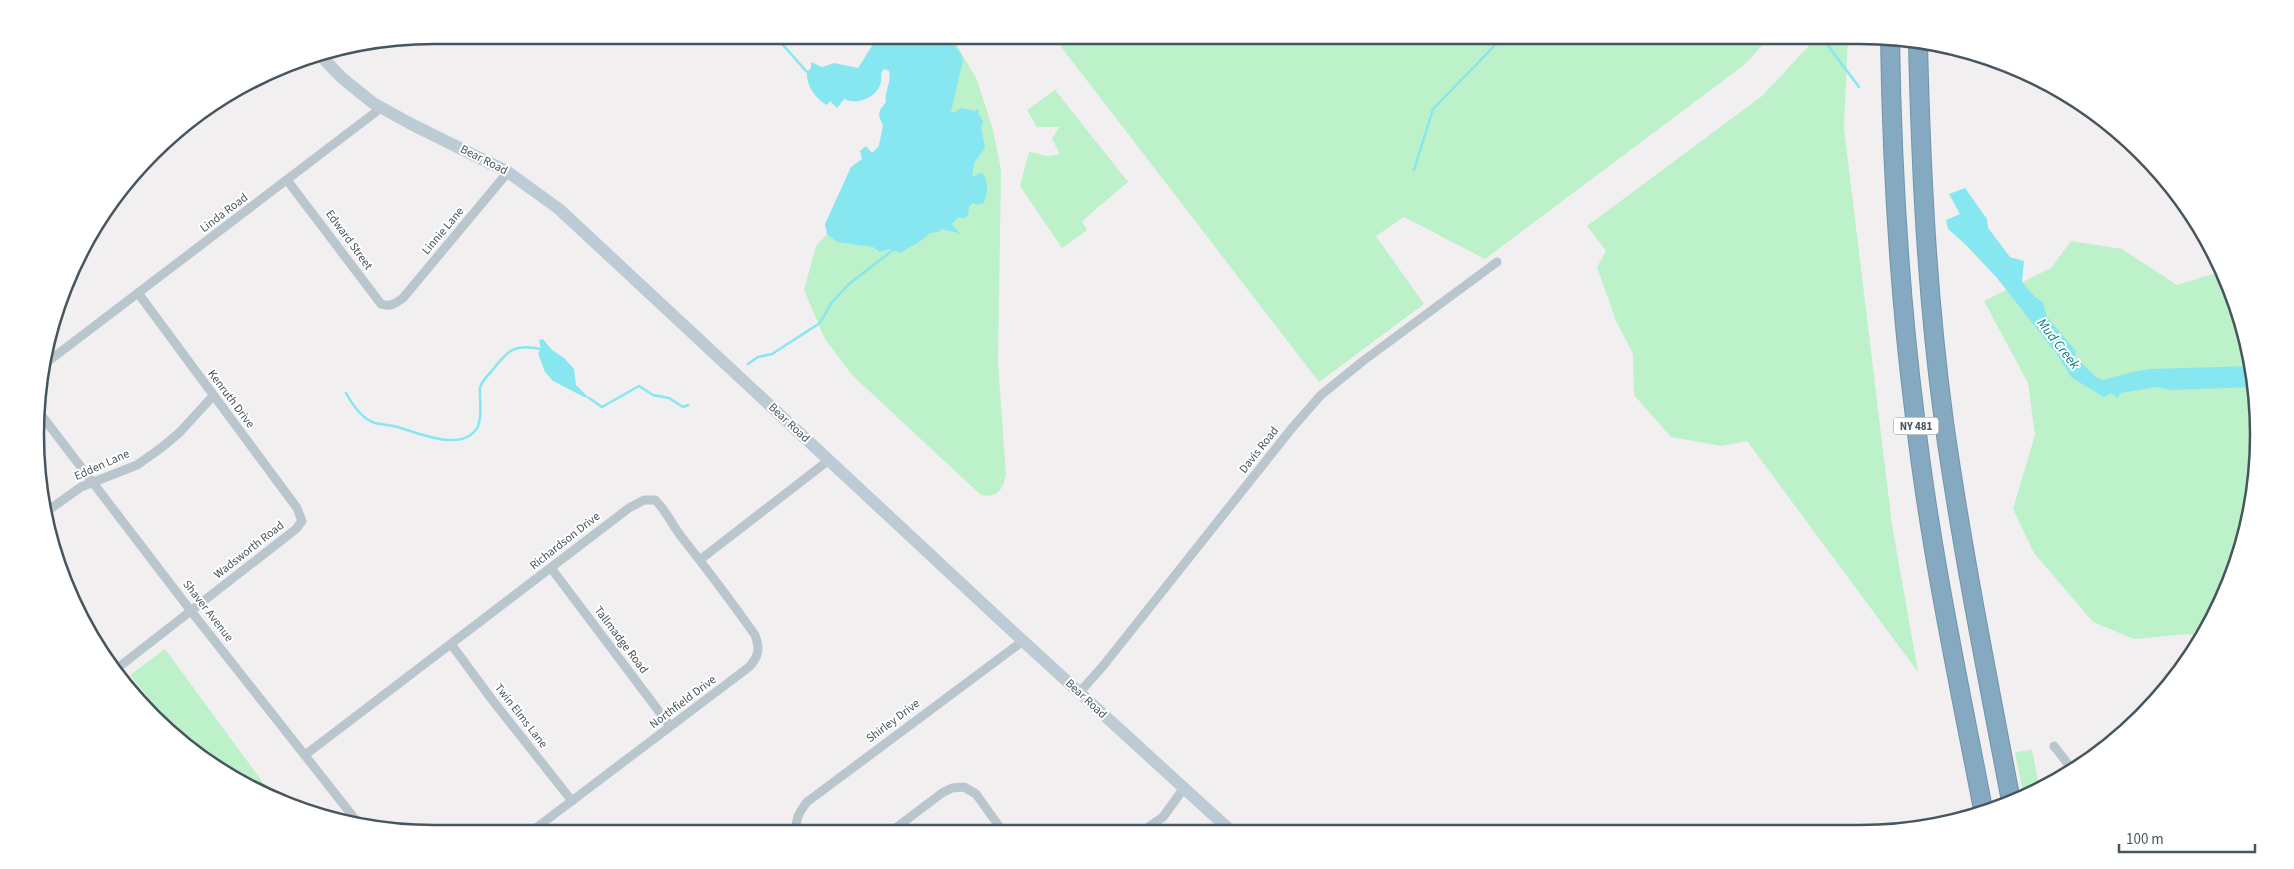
<svg xmlns="http://www.w3.org/2000/svg" width="2294" height="869" viewBox="0 0 2294 869" font-family="'Source Sans 3',sans-serif">
<style>
.green{fill:#bcf1ca}
.water{fill:#87e7f0}
.lines{fill:none;stroke-linecap:round;stroke-linejoin:round}
.stream{stroke:#87e7f0;stroke-width:2.5}
.highway-casing{stroke:#7094ac;stroke-width:20}
.street{stroke:#bac6cd;stroke-width:9}
.secondary{stroke:#bccbd4;stroke-width:12}
.highway{stroke:#85a9c0;stroke-width:18}
.labels{text-anchor:middle;dominant-baseline:central;stroke-width:4;stroke-linejoin:round;paint-order:stroke}
.shield{fill:#fff;stroke:#7e898e;stroke-width:1}
.shield-label{font-size:11px;font-weight:bold;fill:#47565e}
.street-label{font-size:12px;fill:#47565e;stroke:#fff}
.water-label{font-size:14px;font-style:italic;fill:#097e89;stroke:#fff}
.rim{fill:none;stroke:#47565e;stroke-width:2.5}
</style>
<rect width="100%" height="100%" fill="#f2eff0"/>
<g class="green">
<path d="M904 35H951L977 80 993 130 1001 170 998 363 1006 475C1003 490 997 498 981 495L852 375 825 339 804 290 816 246 852 209 872 165 889 114Z"/>
<path d="M1052 35H1772L1744 65 1485 259 1404 217 1376 236 1424 304 1319 382Z"/>
<path d="M1819 35H1848L1844 128 1892 525 1918 672 1747 441 1722 446 1671 437 1634 395 1633 354 1616 321 1597 267 1606 251 1587 226 1762 96Z"/>
<path d="M1055 90 1128 182 1082 221 1087 230 1062 248 1020 186 1029 152 1048 156 1060 154 1052 139 1059 127H1037L1027 110Z"/>
<path d="M2071 241 2122 249 2177 285 2222 271 2238 306 2256 383 2258 461 2245 538 2201 636 2188 634 2134 639 2093 622 2034 553 2013 509 2035 435 2028 383 1984 301 2051 268Z"/>
<path d="M165 649 275 799 258 793 192 752 130 675Z"/>
<path d="M2032 750 2040 790 2024 797 2015 752Z"/>
</g>
<g class="water">
<path d="M879 35H932L933 43C947 39 959 45 963 60L951 112H955L961 108 975 111 978 108 979 115 983 121 981 127 985 148 974 163 972 177 982 172C989 183 988 191 984 203L978 205 973 203 969 207 968 215 965 218 958 217 952 224 960 234C953 230 948 232 942 229L938 232 930 233C922 242 911 245 901 253L889 249 880 252 873 247 837 242 827 234 825 224 851 167 862 159 860 151 866 146 872 153 879 146 883 125C877 115 878 111 886 102 884 91 892 82 889 71L884 69 881 73C885 93 861 107 844 99L837 108 830 101 827 105C816 99 806 86 807 72L811 68V62L822 67 834 63 858 68Z"/>
<path d="M1965 188 1987 219 1988 228 2010 257 2024 261 2022 282 2035 297 2043 302 2047 317 2076 351 2075 357 2096 377 2104 380 2132 372 2150 369 2252 366 2256 387 2170 390 2157 387 2120 393 2118 398 2111 393 2104 397 2072 378 2056 353 1997 278 1966 245 1948 229 1946 220 1960 214 1949 194Z"/>
<path d="M543 339 552 350 564 358 574 369 576 385 589 398 584 397 553 381 545 372 538 353 541 349 539 340Z"/>
</g>
<g class="lines">
<g class="stream">
<path d="M774 35 807 72"/>
<path d="M1820 35 1859 87"/>
<path d="M1414 170 1433 109 1502 38V35"/>
<path d="M748 364 758 357 772 354 820 323 832 302 849 284 893 250"/>
<path d="M346 393C352 404 362 419 375 423 383 425 392 425 401 428 420 434 465 453 478 426 483 414 479 399 480 388 481 382 487 376 491 372 507 351 514 343 541 349"/>
<path d="M589 398 602 407 639 386 653 395 669 398 683 407 688 405"/>
</g>
<g class="highway-casing">
<g id="highway">
<path d="M1890 39C1892 166 1899 291 1915 417 1930 548 1958 679 1983 809"/>
<path d="M1918 43C1921 170 1927 296 1944 422 1962 549 1987 675 2011 801"/>
</g>
</g>
<g class="street">
<path d="M287 180 381 304C390 307 395 304 403 298L508 172"/>
<path d="M42 366 381 108"/>
<path d="M39 412 191 611 359 824"/>
<path d="M43 514 81 487 137 465 161 448 179 433 213 396"/>
<path d="M701 559 829 460"/>
<path d="M551 568 670 726"/>
<path d="M451 644 493 701 572 801"/>
<path d="M115 670 296 529 302 521 297 508 138 293"/>
<path d="M1079 693 1103 666 1292 428 1321 395 1363 361 1497 262"/>
<path d="M2054 746 2072 769"/>
<path d="M305 755 629 508 644 500H655C666 510 671 523 680 535 706 568 731 601 755 635 760 649 759 656 749 667L528 834"/>
<path d="M1141 832 1163 817 1184 788"/>
<path d="M796 833C795 820 799 812 807 802L1023 641"/>
<path d="M889 833 942 793 952 788 964 787 976 794 1004 833"/>
</g>
<path class="secondary" d="M319 54 342 78 373 103 411 124 508 172 559 209 1023 641 1232 832"/>
<use href="#highway" class="highway"/>
</g>
<g class="labels">
<rect class="shield" x="1893.5" y="417.5" width="45" height="17" rx="4"/>
<g class="shield-label">
<text x="1916" y="426">NY 481</text>
</g>
<g class="street-label">
<text transform="translate(484 160) rotate(27)">Bear Road</text>
<text transform="translate(224 213) rotate(-37)">Linda Road</text>
<text transform="translate(443 231) rotate(-50)">Linnie Lane</text>
<text transform="translate(349 240) rotate(54)">Edward Street</text>
<text transform="translate(231 399) rotate(53)">Kenruth Drive</text>
<text transform="translate(789 423) rotate(43)">Bear Road</text>
<text transform="translate(1259 450) rotate(-52)">Davis Road</text>
<text transform="translate(102 465) rotate(-24)">Edden Lane</text>
<text transform="translate(565 541) rotate(-38)">Richardson Drive</text>
<text transform="translate(249 550) rotate(-38)">Wadsworth Road</text>
<text transform="translate(208 611) rotate(52)">Shaver Avenue</text>
<text transform="translate(621 640) rotate(53)">Tallmadge Road</text>
<text transform="translate(1086 699) rotate(43)">Bear Road</text>
<text transform="translate(683 702) rotate(-37)">Northfield Drive</text>
<text transform="translate(521 716) rotate(52)">Twin Elms Lane</text>
<text transform="translate(893 721) rotate(-37)">Shirley Drive</text>
</g>
<g class="water-label">
<text transform="translate(2058 344) rotate(52)">Mud Creek</text>
</g>
</g>
<path d="M0 0H2294V869H0ZM434 44H1860A390 390 0 0 1 2250 434V435A390 390 0 0 1 1860 825H434A390 390 0 0 1 44 435V434A390 390 0 0 1 434 44Z" fill="#fff" fill-rule="evenodd"/>
<path class="rim" d="M434 44H1860A390 390 0 0 1 2250 434V435A390 390 0 0 1 1860 825H434A390 390 0 0 1 44 435V434A390 390 0 0 1 434 44Z"/>
<path d="M2119 844v8h136v-8" fill="none" stroke="#47565e" stroke-width="2.5"/>
<text x="2126" y="844" font-size="15" fill="#47565e" stroke="#ffffff" stroke-width="4" paint-order="stroke">100 m</text>
</svg>
